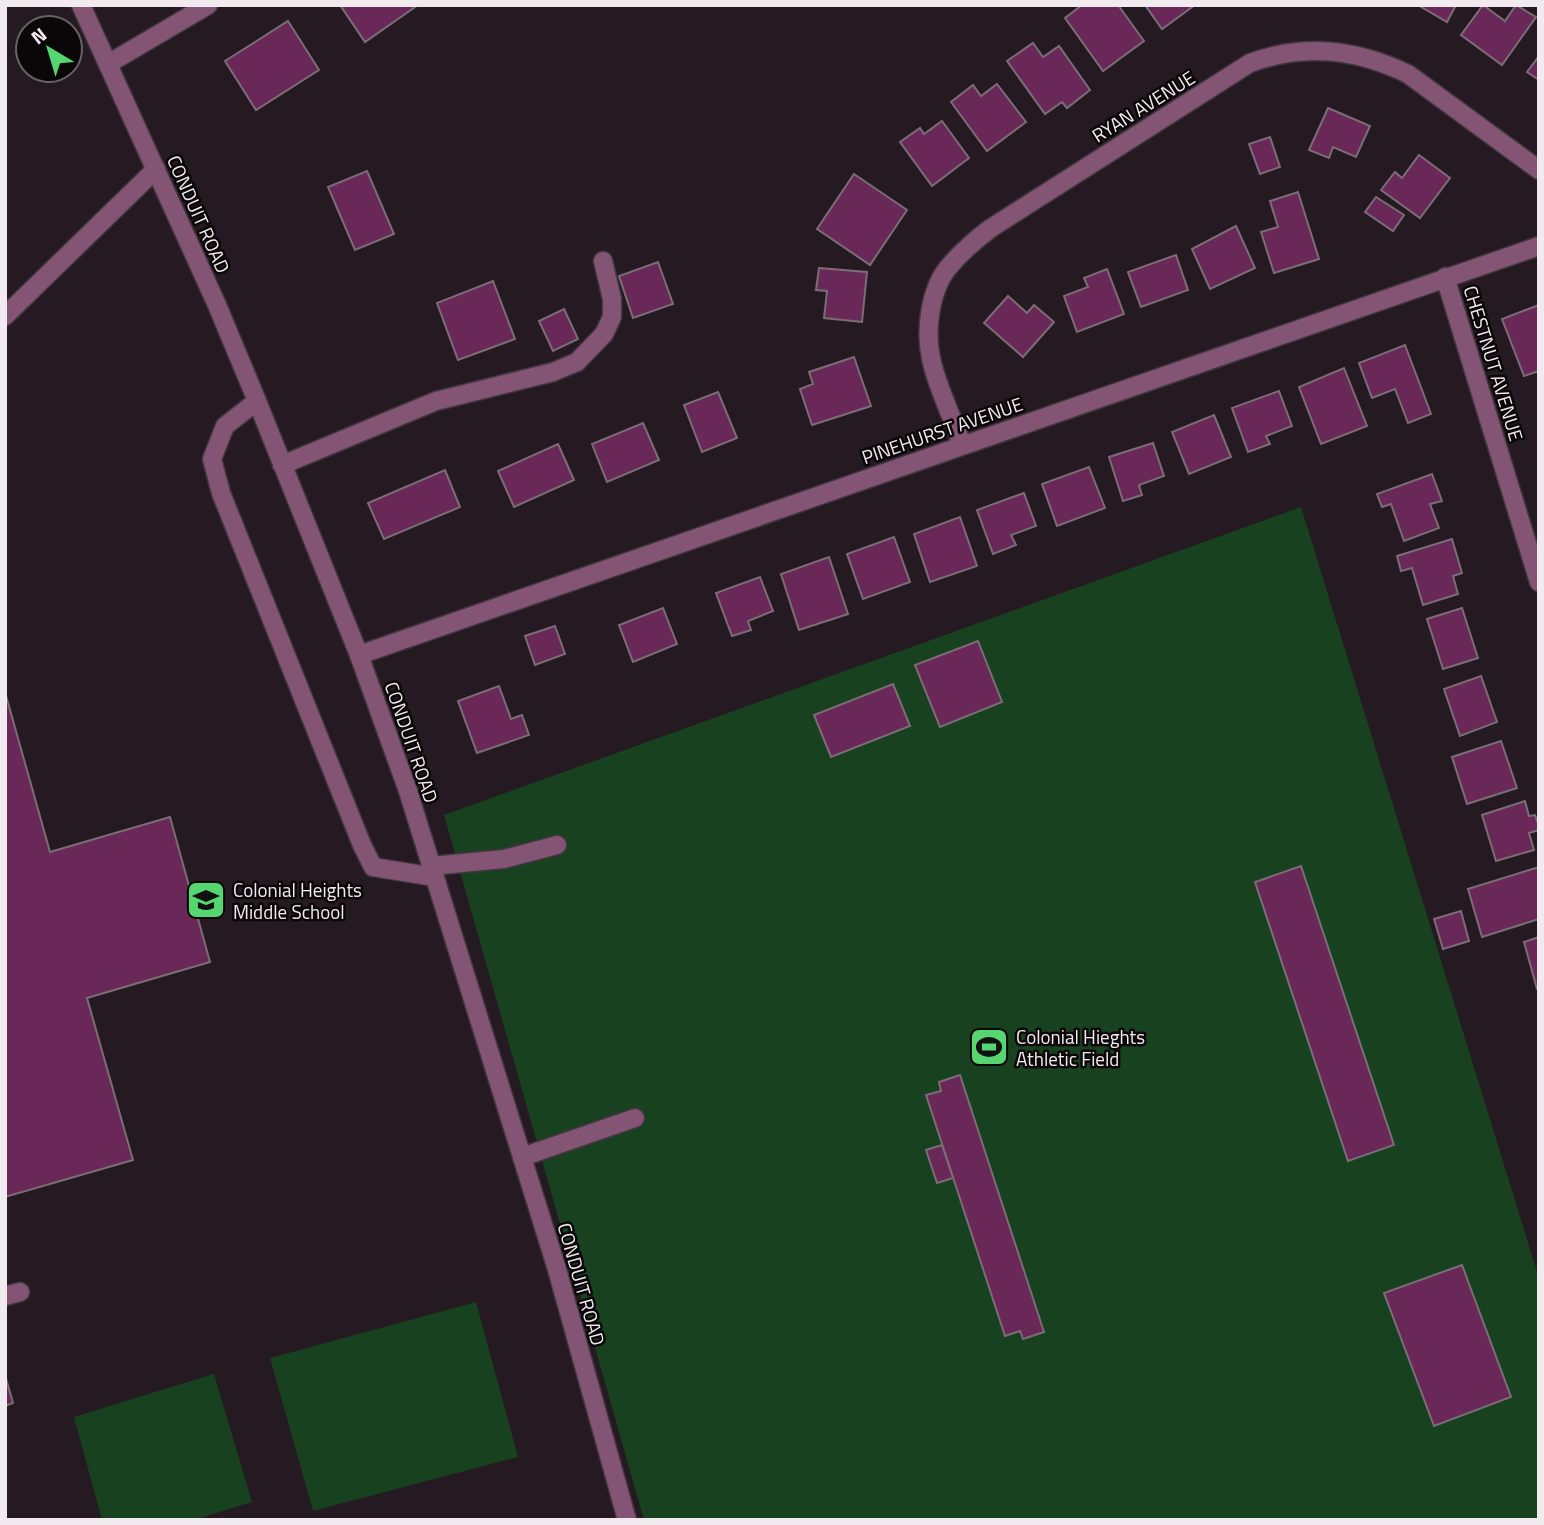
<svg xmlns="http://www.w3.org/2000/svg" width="1544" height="1525" viewBox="0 0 1544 1525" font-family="'Titillium Web',sans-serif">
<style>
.green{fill:#184120}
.building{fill:#6a2858;stroke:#7a6d75;stroke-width:2}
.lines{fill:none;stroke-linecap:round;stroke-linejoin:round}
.minor-casing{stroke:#42373e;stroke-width:21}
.minor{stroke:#835474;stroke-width:18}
.labels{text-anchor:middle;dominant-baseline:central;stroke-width:5;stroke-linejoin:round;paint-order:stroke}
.street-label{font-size:19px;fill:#f1eaee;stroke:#0b0709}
.poi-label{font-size:19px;fill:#f1eaee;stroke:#0b0709;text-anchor:start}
</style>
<rect width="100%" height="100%" fill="#251a21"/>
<g class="green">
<path d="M1301 507 1539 1278V1520H644L444 815Z"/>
<path d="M476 1302 518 1457 313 1511 270 1358Z"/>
<path d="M214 1374 252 1502 194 1520H102L74 1417Z"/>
</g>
<g class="building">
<path d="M340 5H418L365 42Z"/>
<path d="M1082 5H1118L1144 41 1103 71 1065 18Z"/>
<path d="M1145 5H1195L1162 29Z"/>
<path d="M1418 5H1456L1447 22Z"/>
<path d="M1483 5 1505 21 1516 5 1536 17 1502 65 1461 35Z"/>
<path d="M288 21 319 70 256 110 225 61Z"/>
<path d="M1033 43 1043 57 1059 46 1090 90 1067 108 1062 102 1045 114 1007 61Z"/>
<path d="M1539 56V80L1527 72Z"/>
<path d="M997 84 1026 122 987 151 951 102 973 85 981 96Z"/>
<path d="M1328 108 1370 126 1356 157 1333 147 1329 158 1309 150Z"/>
<path d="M942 121 969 158 932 186 900 142 920 128 924 134Z"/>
<path d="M1270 137 1280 167 1260 174 1249 144Z"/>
<path d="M1419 155 1450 178 1420 218 1381 190 1395 172 1402 178Z"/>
<path d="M367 171 394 234 355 250 328 187Z"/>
<path d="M854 174 907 210 870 265 817 229Z"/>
<path d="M1298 192 1319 259 1274 273 1261 232 1278 227 1270 201Z"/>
<path d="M1376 197 1404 215 1393 231 1365 212Z"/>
<path d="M1236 226 1255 268 1210 289 1192 249Z"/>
<path d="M1176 255 1188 290 1141 307 1128 272Z"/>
<path d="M658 262 673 304 633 318 619 276Z"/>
<path d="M819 268 867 272 862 322 824 318 827 291 816 290Z"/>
<path d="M1107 269 1124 314 1077 332 1064 296 1088 287 1084 278Z"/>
<path d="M493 281 515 339 458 360 437 303Z"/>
<path d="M1008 296 1027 313 1034 305 1054 322 1023 357 984 323Z"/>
<path d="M1539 305V371L1524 376 1502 319Z"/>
<path d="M564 309 578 339 553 351 539 321Z"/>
<path d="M1405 345 1431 414 1408 423 1395 389 1372 398 1359 363Z"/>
<path d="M854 357 871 406 812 425 800 389 813 384 809 372Z"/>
<path d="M1344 368 1367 426 1321 444 1299 387Z"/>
<path d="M1279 391 1292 426 1266 436 1270 444 1248 452 1232 408Z"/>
<path d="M718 392 737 438 702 452 684 405Z"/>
<path d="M1214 415 1231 457 1189 474 1172 432Z"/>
<path d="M643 423 659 460 607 482 592 444Z"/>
<path d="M1153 443 1164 476 1139 485 1142 495 1123 501 1109 457Z"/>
<path d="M558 444 574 480 514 507 498 471Z"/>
<path d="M1089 467 1105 508 1057 526 1042 484Z"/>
<path d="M445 470 460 507 384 539 368 503Z"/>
<path d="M1432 474 1442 501 1430 504 1439 528 1404 541 1391 504 1382 507 1377 494Z"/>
<path d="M1024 493 1036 526 1011 535 1016 545 993 554 977 510Z"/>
<path d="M960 517 977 566 930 582 914 534Z"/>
<path d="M894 537 910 582 863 599 847 554Z"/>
<path d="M1452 539 1462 573 1453 576 1458 594 1423 605 1412 568 1401 571 1397 556Z"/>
<path d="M829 557 848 614 799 630 781 574Z"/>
<path d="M760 577 773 611 748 621 751 630 732 636 716 593Z"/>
<path d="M663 608 677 644 633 662 619 625Z"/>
<path d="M1462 608 1478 658 1443 669 1427 619Z"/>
<path d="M555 626 565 654 535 665 525 636Z"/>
<path d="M978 641 1002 702 940 727 915 665Z"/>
<path d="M1481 676 1497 722 1460 736 1444 689Z"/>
<path d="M893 684 910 726 831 757 814 715Z"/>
<path d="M499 686 511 719 522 715 529 735 477 753 458 701Z"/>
<path d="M5 692 50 852 170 817 210 962 87 998 133 1160 5 1197Z"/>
<path d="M1501 741 1517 788 1467 804 1452 757Z"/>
<path d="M1525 801 1529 816 1535 815 1539 826V830L1529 833 1534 850 1496 861 1482 815Z"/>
<path d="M1301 866 1394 1145 1348 1161 1255 882Z"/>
<path d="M1539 867V919L1482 937 1468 889Z"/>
<path d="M1461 911 1469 941 1443 949 1434 919Z"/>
<path d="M1539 937V989H1537L1524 942Z"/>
<path d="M960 1075 1044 1332 1023 1339 1020 1331 1005 1336 926 1095 941 1091 939 1082Z"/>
<path d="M942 1145 953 1178 937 1183 926 1150Z"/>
<path d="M1462 1265 1511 1397 1434 1426 1384 1293Z"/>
<path d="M5 1375 13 1403 5 1406Z"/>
</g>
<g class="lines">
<g class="minor-casing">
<g id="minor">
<path d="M81 5 217 305 257 401 359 655 408 791 556 1266 627 1520"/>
<path d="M108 64 208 5"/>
<path d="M1445 277 1539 582"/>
<path d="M5 316 156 169"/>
<path d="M257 401 225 426 212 459 221 493 362 845 373 867 435 877"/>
<path d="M962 445C953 418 936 385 931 358 925 331 930 291 947 269 960 253 975 240 991 228L1250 63C1305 43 1356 49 1408 74L1539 170"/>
<path d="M282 465 436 401 553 372 577 362 604 334 612 317V299L603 261"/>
<path d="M359 655 1539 246"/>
<path d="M431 866 504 859 557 845"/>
<path d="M522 1157 635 1118"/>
<path d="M5 1296 20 1292"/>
</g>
</g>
<use href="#minor" class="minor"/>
</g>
<defs>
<g id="school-square" transform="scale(2.0125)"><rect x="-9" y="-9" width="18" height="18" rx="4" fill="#55d671" stroke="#0b0709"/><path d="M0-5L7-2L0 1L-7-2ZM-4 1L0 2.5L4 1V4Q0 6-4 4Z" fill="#111"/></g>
<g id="stadium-square" transform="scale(2.0125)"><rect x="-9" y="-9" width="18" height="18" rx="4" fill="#55d671" stroke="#0b0709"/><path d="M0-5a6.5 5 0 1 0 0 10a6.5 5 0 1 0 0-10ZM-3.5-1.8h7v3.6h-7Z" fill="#111"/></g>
</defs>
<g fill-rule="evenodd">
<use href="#school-square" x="206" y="900"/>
<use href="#stadium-square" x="989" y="1047"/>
</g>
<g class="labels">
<g class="street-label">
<text transform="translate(1143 106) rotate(-32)">RYAN AVENUE</text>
<text transform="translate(199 214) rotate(66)">CONDUIT ROAD</text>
<text transform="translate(1494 363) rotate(73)">CHESTNUT AVENUE</text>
<text transform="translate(942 430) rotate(-19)">PINEHURST AVENUE</text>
<text transform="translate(412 742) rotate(71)">CONDUIT ROAD</text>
<text transform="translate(582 1284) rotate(74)">CONDUIT ROAD</text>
</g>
<g class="poi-label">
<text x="233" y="889">Colonial Heights<tspan x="233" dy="22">Middle School</tspan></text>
<text x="1016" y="1036">Colonial Hieghts<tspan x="1016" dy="22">Athletic Field</tspan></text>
</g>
</g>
<rect width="1544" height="1525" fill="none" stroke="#f1eaee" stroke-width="14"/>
<g transform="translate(49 49) rotate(322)"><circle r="33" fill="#0b0709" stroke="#676265" stroke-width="2"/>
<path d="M0-5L12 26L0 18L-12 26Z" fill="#55d671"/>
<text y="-10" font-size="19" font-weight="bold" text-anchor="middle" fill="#f1eaee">N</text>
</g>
</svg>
